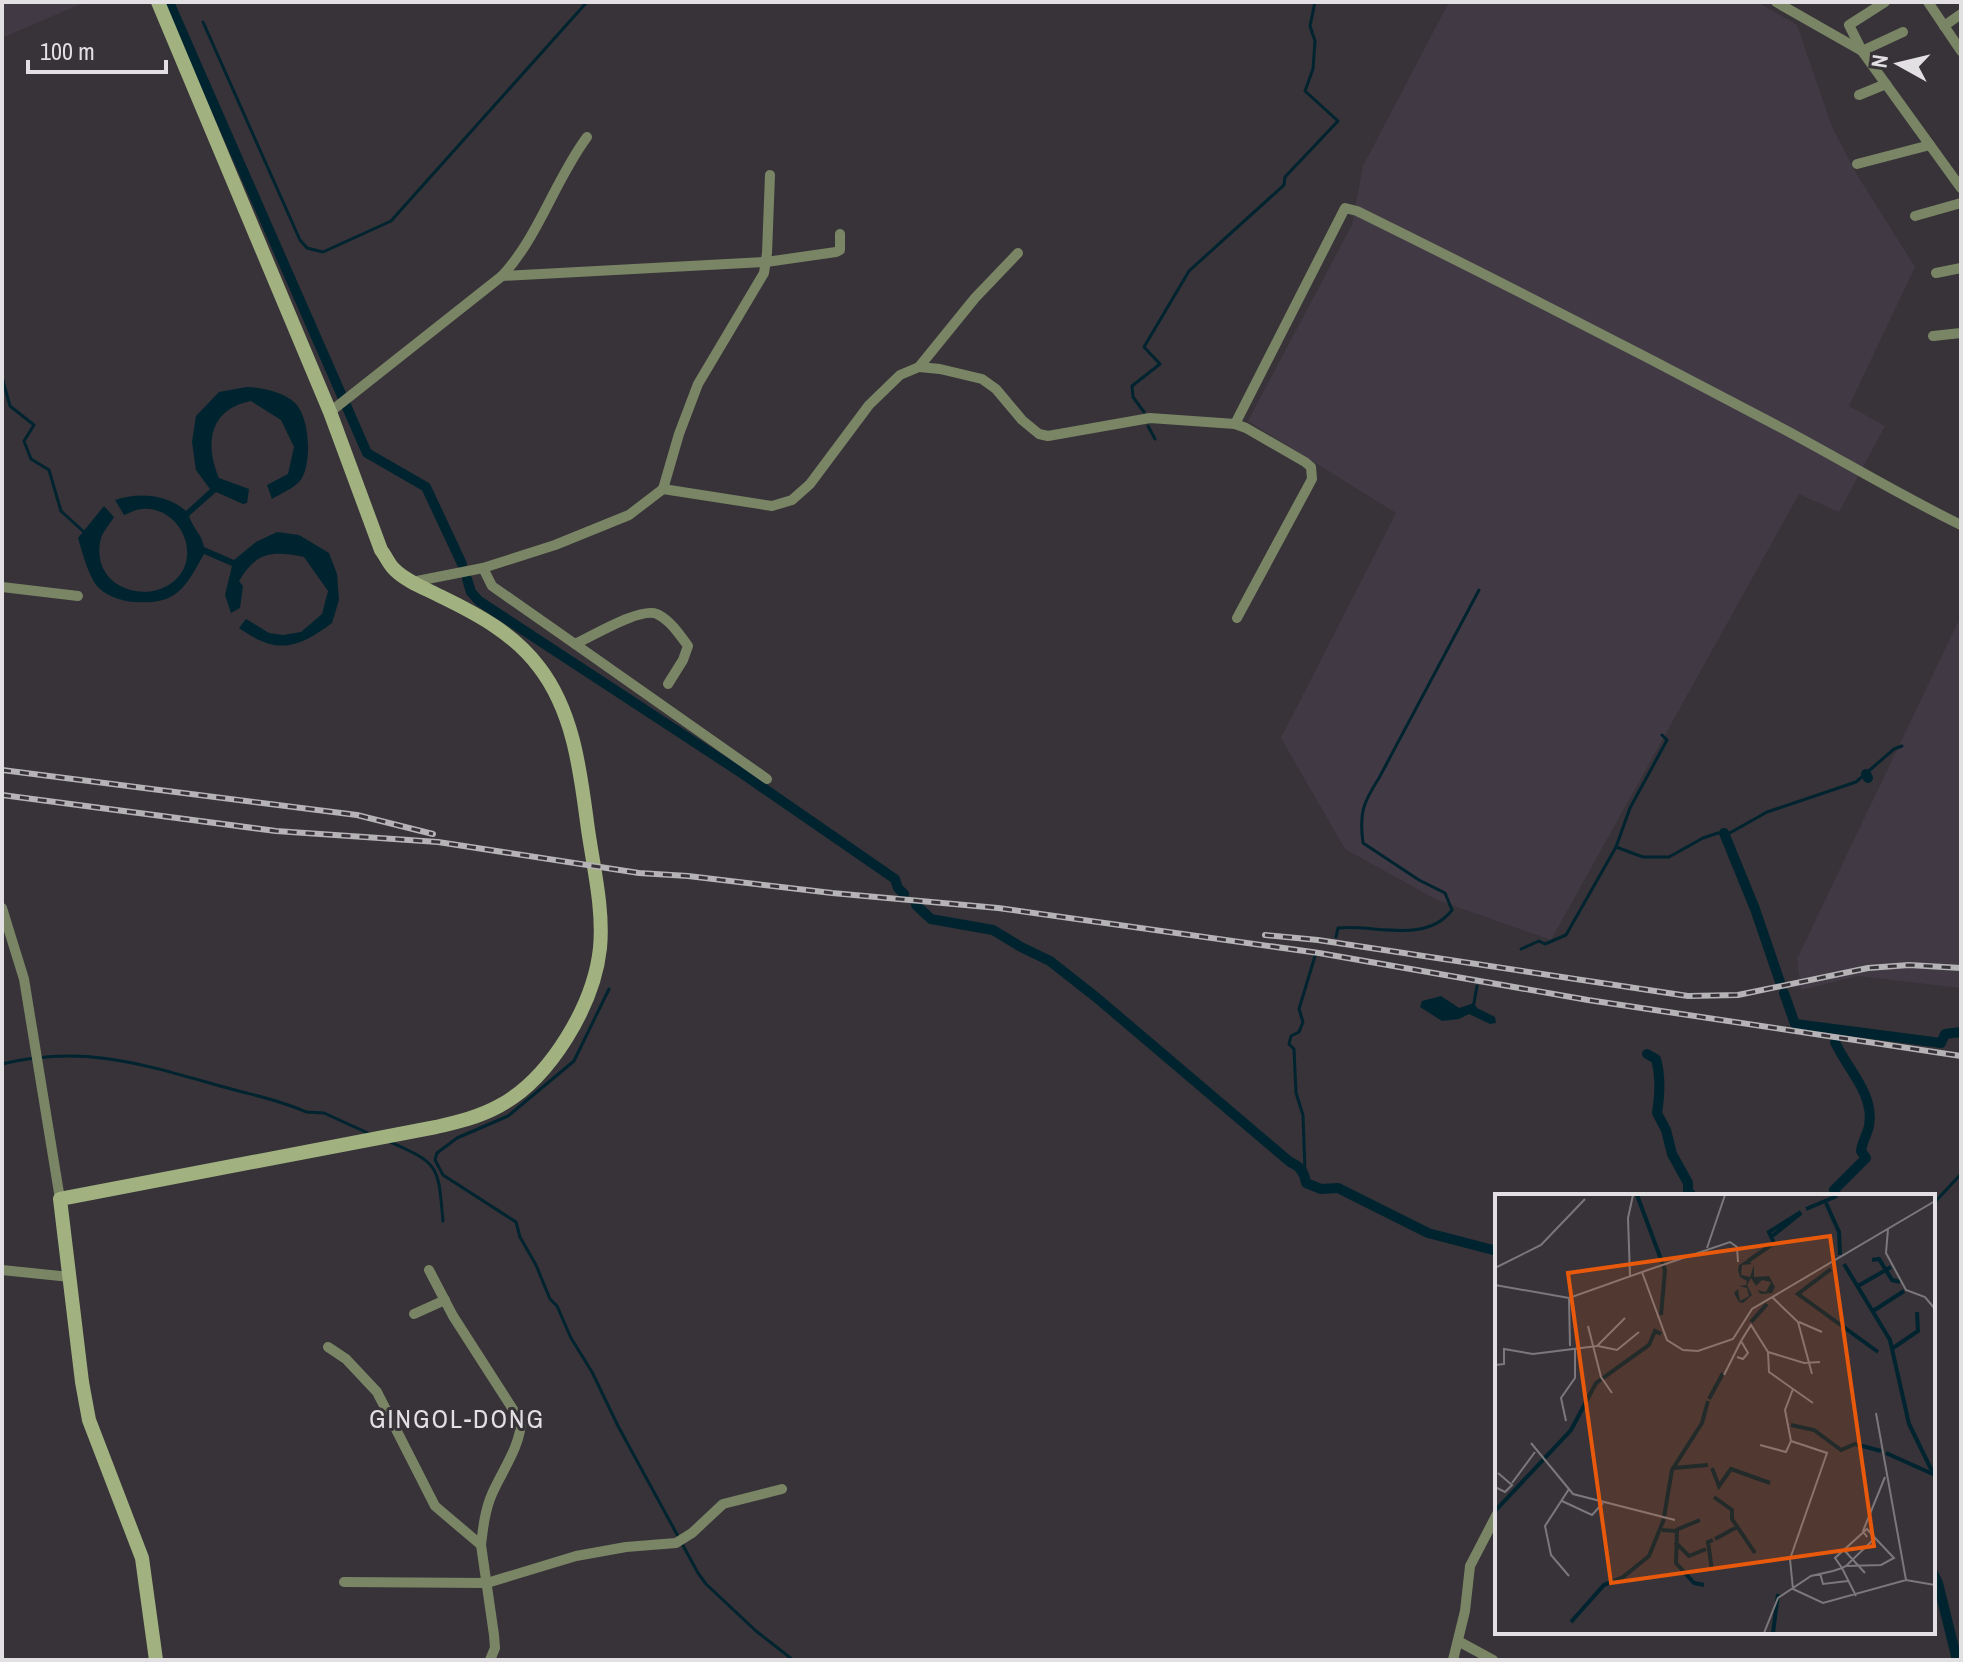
<svg xmlns="http://www.w3.org/2000/svg" width="1963" height="1662" viewBox="0 0 1963 1662" font-family="'Archivo Narrow',sans-serif">
<style>
.built{fill:#413a45}
.water{fill:#00242f}
.lines{fill:none;stroke-linecap:round;stroke-linejoin:round}
.stream{stroke:#00242f;stroke-width:3}
.canal{stroke:#00242f;stroke-width:10}
.minor{stroke:#7a8566;stroke-width:10}
.secondary{stroke:#a1b280;stroke-width:14}
.rail-casing{stroke:#b5b3b6;stroke-width:6}
.rail{stroke:#373338;stroke-width:3;stroke-dasharray:9;stroke-linecap:butt}
.labels{text-anchor:middle;dominant-baseline:central;stroke-width:6;stroke-linejoin:round;paint-order:stroke}
.quarter-label{font-size:26px;letter-spacing:2px;fill:#e2e0e3;stroke:#373338}
.inset-river{fill:none;stroke:#00242f;stroke-width:4}
.inset-road{fill:none;stroke:#7b787c;stroke-width:2}
.view{fill:#e8590c;fill-opacity:0.15;stroke:#e8590c;stroke-width:4}
.inset-edge{fill:none;stroke:#e2e0e3;stroke-width:4}
</style>
<rect width="100%" height="100%" fill="#373338"/>
<g class="built">
<path d="M2 2H85L2 38Z"/>
<path d="M1449 2H1757L1797 25 1832 127 1856 173 1915 267 1849 406 1885 426 1839 512 1799 494 1551 940 1435 899 1345 849 1281 738 1396 513 1248 421 1352 225 1363 166Z"/>
<path d="M1961 616V988L1858 976 1801 990 1797 959Z"/>
</g>
<g class="water">
<path d="M247 387C263 388 283 392 295 403 310 417 313 467 299 482 292 489 280 494 272 499L267 485 288 474 294 447 281 420 251 401C210 409 204 443 219 478L249 489 247 503 243 504 216 492 189 516C193 528 202 535 204 547L234 560 256 542 277 532 299 535 329 553 337 574 339 600 332 623C297 649 277 655 239 628L246 619 269 633 283 635 301 632 322 614 328 591 304 557C272 551 257 551 239 581L243 586 240 608 231 613 225 595 232 566 204 554C185 588 177 605 135 602 125 602 107 596 100 589 89 580 82 551 78 538L104 506 114 517C110 524 103 531 101 538 87 594 164 610 184 568 196 541 173 506 142 509 136 509 130 513 124 515L115 500C138 492 167 494 186 511L210 489 196 470 192 442 196 416 219 392Z"/>
<path d="M1441 996 1459 1008 1474 1003 1477 1008 1495 1017 1496 1023 1490 1024 1469 1014 1459 1019 1442 1021 1420 1007 1422 1001Z"/>
</g>
<g class="lines">
<g class="stream">
<path d="M203 22 300 240 307 248 323 252 391 221 587 2"/>
<path d="M2 377 10 406 34 425 24 441 31 459 49 470 61 511 84 532"/>
<path d="M1144 412 1133 397 1132 386 1160 364 1144 347 1189 271 1284 185 1285 177 1338 121 1305 91 1313 69 1315 41 1310 26 1315 2"/>
<path d="M1148 426 1155 439"/>
<path d="M1616 847 1630 808 1667 740 1662 735"/>
<path d="M1336 937 1338 928C1374 924 1425 945 1452 910L1445 893 1419 880 1363 843C1359 813 1363 803 1379 778L1479 590"/>
<path d="M1521 949 1539 941 1545 944 1566 935 1616 847 1643 857H1669L1703 838 1718 833 1728 834 1767 812 1856 782 1894 749 1902 746"/>
<path d="M609 989 574 1061 508 1116 457 1138 437 1153 435 1160 443 1175 516 1222 520 1237 536 1265 550 1299 557 1306 571 1338 592 1372 618 1426 698 1573 706 1584 756 1631 793 1660"/>
<path d="M1474 1003 1477 986"/>
<path d="M2 1064C85 1044 145 1065 224 1087 252 1095 280 1100 306 1112L324 1113 370 1134"/>
<path d="M388 1141C440 1164 438 1165 443 1221"/>
<path d="M1305 1171 1303 1115 1296 1093 1294 1049 1289 1044 1291 1036 1299 1032 1303 1022 1299 1009 1315 956"/>
<path d="M1933 1204 1961 1174"/>
</g>
<g class="canal">
<path d="M169 2 367 453 426 487 462 564"/>
<path d="M467 579 471 592 479 601 740 772 895 879 898 888 904 894"/>
<path d="M1866 774 1868 778"/>
<path d="M1724 833 1755 909 1780 982"/>
<path d="M916 905 931 919 993 930 1021 947 1050 961 1097 998 1290 1162C1300 1166 1305 1173 1306 1183L1321 1189 1338 1188 1428 1233 1497 1251"/>
<path d="M1784 993 1795 1024 1941 1043 1945 1034 1961 1032"/>
<path d="M1835 1042C1847 1069 1875 1094 1869 1126 1867 1135 1862 1142 1861 1151L1866 1158 1834 1190 1837 1196"/>
<path d="M1647 1054 1656 1059C1661 1077 1660 1095 1657 1113L1666 1130 1672 1154 1688 1183V1190L1692 1196"/>
<path d="M1933 1573 1938 1583 1957 1660"/>
</g>
<g class="minor">
<path d="M1776 2 1862 51 1903 32"/>
<path d="M1885 2 1849 25 1862 51 1961 188"/>
<path d="M1928 2 1961 51"/>
<path d="M1944 26 1961 14"/>
<path d="M1859 95 1886 84"/>
<path d="M1857 164 1930 145"/>
<path d="M1915 216 1961 203"/>
<path d="M1018 253 975 298 919 367 940 369 982 379 996 389 1022 420 1039 434 1048 436 1150 418 1235 424 1246 428 1305 462 1311 467 1312 479 1237 618"/>
<path d="M1936 273 1961 268"/>
<path d="M502 276C539 236 555 180 587 137"/>
<path d="M1933 336 1961 333"/>
<path d="M330 412 502 276 766 262 836 252 840 250V234"/>
<path d="M1235 424 1345 208 1357 211C1497 280 1636 351 1774 424 1837 457 1897 494 1961 525"/>
<path d="M663 489 679 434 698 384 764 273 767 253 770 175"/>
<path d="M412 582 483 568"/>
<path d="M2 587 78 596"/>
<path d="M575 644 767 779"/>
<path d="M668 684 683 660 688 646C679 634 671 621 657 614 640 607 593 636 575 644L492 586 483 568 555 545 629 515 663 489 772 506 792 500 810 484 869 405 900 375 919 367"/>
<path d="M2 908 24 979 60 1199"/>
<path d="M2 1270 70 1277"/>
<path d="M429 1270 453 1316 521 1422C520 1447 502 1471 492 1494 485 1510 483 1528 481 1545"/>
<path d="M414 1314 445 1300"/>
<path d="M328 1347 346 1359 377 1392 435 1506 481 1545 494 1635 495 1648 490 1660"/>
<path d="M344 1582 487 1583 576 1556 626 1547 676 1543 692 1533 723 1504 782 1489"/>
<path d="M1458 1641 1493 1660"/>
<path d="M1453 1660 1465 1611 1470 1566 1497 1514"/>
</g>
<path class="secondary" d="M156 1660 142 1558 89 1420 82 1382 60 1199 436 1127C458 1122 479 1117 499 1106 550 1079 594 1005 600 948 604 907 592 862 587 822 580 769 573 711 539 667 514 634 479 615 442 597 427 589 407 582 395 570 389 565 386 556 381 550L330 412 158 2"/>
<g class="rail-casing">
<g id="rail">
<path d="M2 770 357 815 433 834"/>
<path d="M2 795 276 831 438 842 639 873 688 876 832 893 998 908 1319 953 1588 1000 1961 1056"/>
<path d="M1265 935 1318 940 1688 996 1738 995 1868 968 1909 965 1961 968"/>
</g>
</g>
<use href="#rail" class="rail"/>
</g>
<g class="labels">
<g class="quarter-label">
<text x="457" y="1418">GINGOL-DONG</text>
</g>
</g>
<g transform="translate(1495 1194)">
<rect width="440" height="440" fill="#373338"/>
<path d="M252 66 257 70 247 71 246 81 255 83 259 71V83L274 82 280 93 277 99 266 100 262 96 271 98 276 88 267 86 261 92 256 84 252 91 257 101 248 109 244 108 239 99 243 95 245 107 254 102 252 94 244 92 251 91 252 87 245 83 243 76 244 71Z" fill="#00242f"/>
<path class="inset-river" d="M142 1 170 76 166 121M331 9 344 38 345 61M311 15 342 2M276 43 306 19M377 66 384 65 397 86 405 88M253 67 279 49 274 38 306 18M349 70 395 146 414 230 438 279M336 75 303 100 383 158M363 92 396 73M378 117 409 97M256 128 272 110M398 154 423 137 422 118M214 205 228 179M296 231 319 236 346 256 360 250 386 257M391 259 440 281M179 274 213 271M217 274 224 292 236 275 275 289M219 303 237 316V325L260 359M0 317 76 236 101 189 154 151 160 137 166 140M169 323 177 276 207 229 213 207M167 336 182 337 181 369 199 389 209 391M181 336 205 326M220 345 242 333M180 348 194 362 211 355M217 376 213 348 218 346M76 428 109 391 128 383 154 362 169 325M278 439 283 400"/>
<path class="inset-road" d="M393 35 391 59 411 96 430 103 440 115M212 54 230 1M0 74 46 51 90 5M147 78 235 48 242 53 243 68M135 82 133 24 138 1M0 91 74 104 147 78 172 146 188 156 203 157 238 145 257 115 440 7M277 103 303 128 317 180M74 104 75 152M304 128 327 138M93 132 106 183 117 199M103 152 122 156 144 138M273 158 309 169 325 168M242 163 248 165 253 159 246 147 256 131 273 158 274 178 298 195M0 171 9 170V155L38 160 102 152 130 124M229 181 246 147M381 219 411 386M71 227 66 204 80 184V154M296 247 332 259 295 365 298 395 328 409 411 386 440 391M36 249 78 300 180 326M265 251 291 258 296 247 290 216 298 195 318 209M17 289 40 258M0 293 10 298 17 291 3 279M67 307 97 321 108 309M372 343 368 337 390 283M349 356 370 379M352 372 386 371 399 364 380 344M325 379 328 390 353 387M74 382 56 361 50 332 74 295M269 439 283 404 316 382 338 377 347 374 351 372 380 344 372 335 340 364 347 374 361 402"/>
<path class="view" d="M335 42 379 352 116 389 73 79Z"/>
<rect width="440" height="440" class="inset-edge"/>
</g>
<rect width="1963" height="1662" fill="none" stroke="#e2e0e3" stroke-width="8"/>
<g transform="translate(1899 64) rotate(278)" stroke="#373338" stroke-width="6" paint-order="stroke">
<path d="M0-6L14 30L0 20L-14 30Z" fill="#e2e0e3"/>
<text y="-12" font-size="22" font-weight="bold" text-anchor="middle" fill="#e2e0e3">N</text>
</g>
<path d="M28 60v12h138v-12" fill="none" stroke="#e2e0e3" stroke-width="4"/>
<text x="40" y="60" font-size="24" fill="#e2e0e3" stroke="#373338" stroke-width="6" paint-order="stroke">100 m</text>
</svg>
